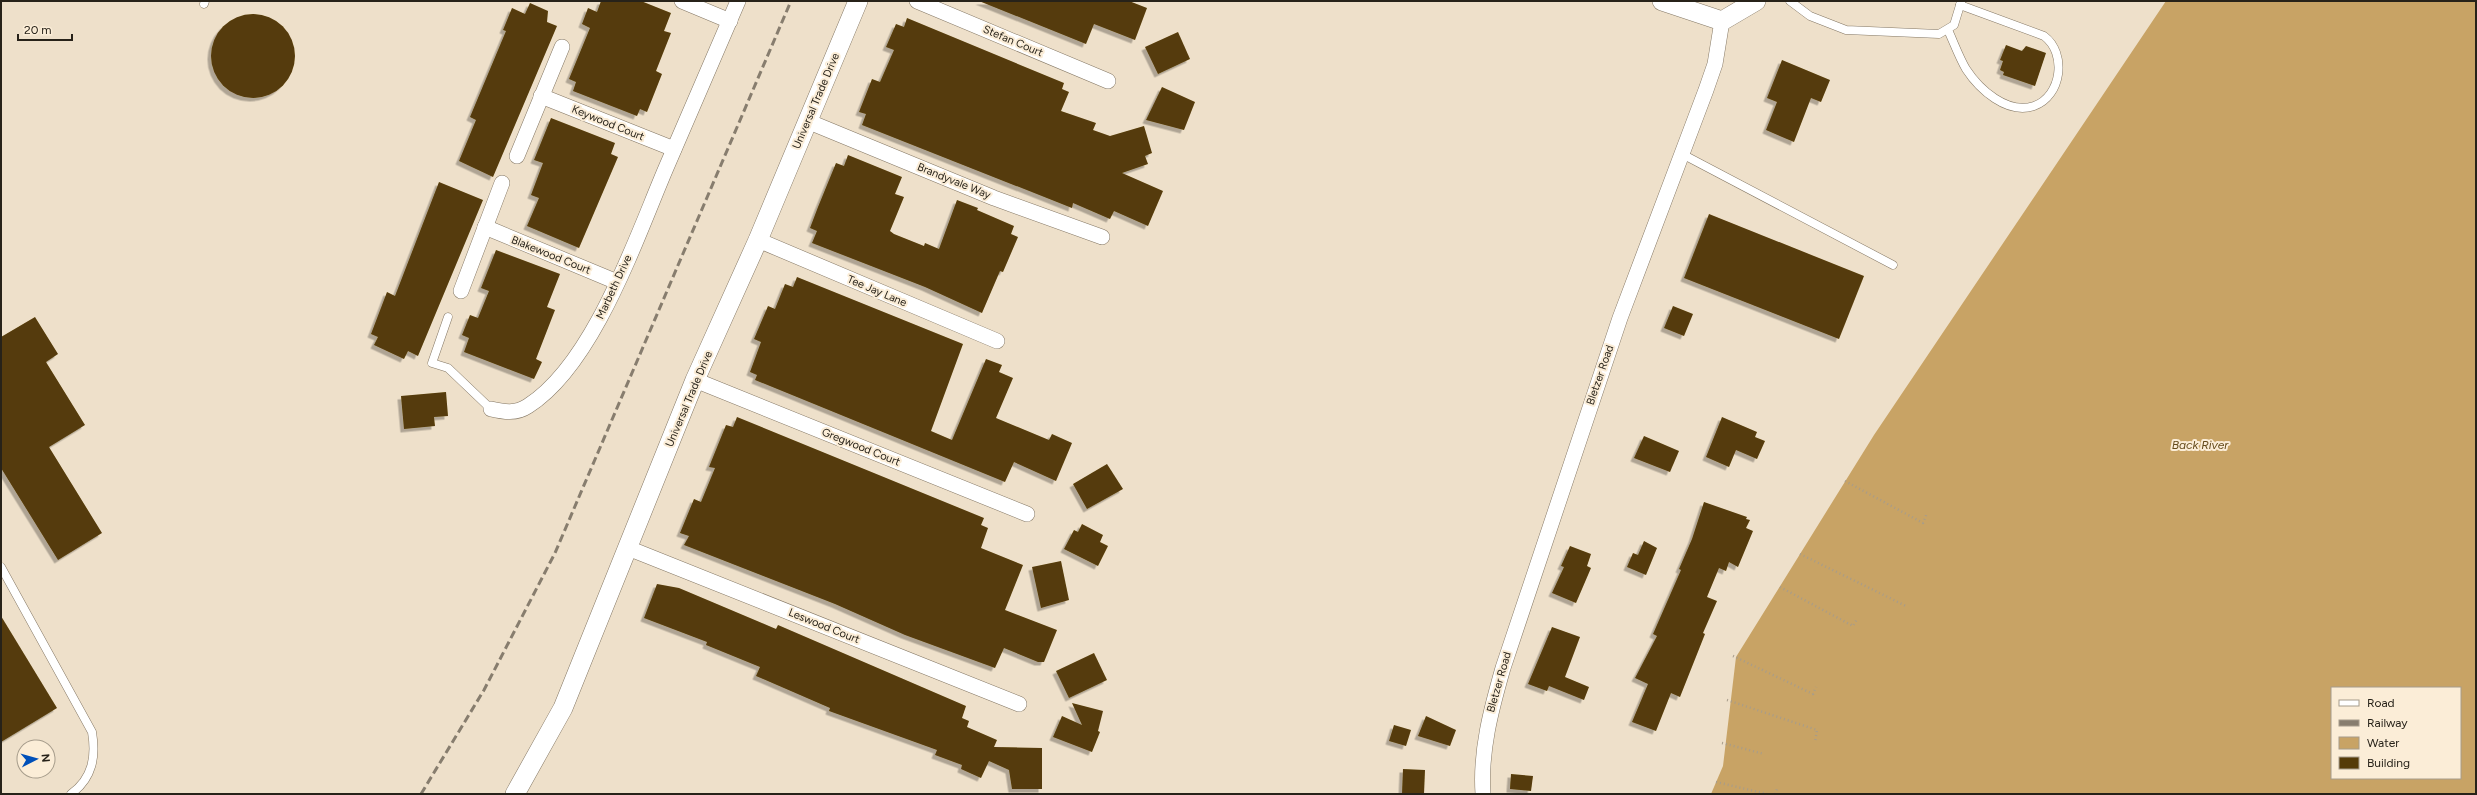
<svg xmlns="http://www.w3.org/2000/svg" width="2477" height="795" viewBox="0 0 2477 795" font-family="Figtree,sans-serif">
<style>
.water{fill:#c8a365;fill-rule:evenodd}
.building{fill:#553b08;filter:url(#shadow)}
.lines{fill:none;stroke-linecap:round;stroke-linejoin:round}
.service-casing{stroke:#847764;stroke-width:9}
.minor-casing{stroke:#847764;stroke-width:16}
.tertiary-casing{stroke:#847764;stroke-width:20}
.path{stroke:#a79c8b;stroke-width:2.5;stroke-dasharray:1 3;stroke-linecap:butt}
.service{stroke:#fff;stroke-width:8}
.minor{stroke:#fff;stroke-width:15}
.tertiary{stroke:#fff;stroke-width:19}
.rail{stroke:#877d6e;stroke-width:3;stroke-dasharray:8 4;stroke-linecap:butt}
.labels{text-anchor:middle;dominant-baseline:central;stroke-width:4;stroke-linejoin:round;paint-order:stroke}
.street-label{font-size:11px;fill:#272219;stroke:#fbedd7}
.water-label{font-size:12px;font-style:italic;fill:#644a1b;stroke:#fbedd7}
</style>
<defs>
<filter id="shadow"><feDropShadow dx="-3.5" dy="3.5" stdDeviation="0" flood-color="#0004"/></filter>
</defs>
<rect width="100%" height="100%" fill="#eee0ca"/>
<path class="water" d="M2166 1H2476V794H1711L1723 766 1736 657 1874 435ZM2332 688H2460V778H2332Z"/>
<g class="building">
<path d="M601 1H641L671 13 664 31 671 33 656 71 662 74 647 112 640 109 637 116 573 91 576 82 569 79 590 28 582 24 588 8 597 12Z"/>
<path d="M979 1H1129L1147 8 1135 40 1094 24 1086 44Z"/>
<path d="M530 3 548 11 547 22 557 26 493 177 459 161 476 120 470 117 506 31 503 30 512 8 525 14Z"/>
<circle cx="253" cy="56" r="42"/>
<path d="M907 18 1064 83 1062 89 1069 92 1061 111 1096 123 1093 130 1110 136 1144 126 1152 153 1145 156 1148 164 1122 173 1163 191 1148 226 1114 211 1110 219 1073 203 1072 208 862 125 866 114 859 112 872 79 880 82 894 50 886 47 896 24 904 27Z"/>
<path d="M1178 32 1190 59 1158 74 1145 47Z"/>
<path d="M2006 45 2022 51 2026 46 2046 53 2035 86 2003 75 2004 72 2000 70 2003 61 2000 60Z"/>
<path d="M1782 60 1830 80 1821 102 1811 98 1794 142 1766 130 1777 102 1767 98Z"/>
<path d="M1162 87 1195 102 1184 130 1146 120Z"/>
<path d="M551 118 615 143 611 154 618 157 579 248 527 226 539 198 531 195 543 163 534 160Z"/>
<path d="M848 155 902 177 895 194 904 197 890 231 894 234 924 246 925 243 939 249 957 200 978 208 977 210 1014 226 1011 234 1018 237 1003 272 1000 271 982 313 925 287 812 243 817 231 810 228 818 207 836 163 844 166Z"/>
<path d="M439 182 483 200 418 356 408 351 404 359 374 345 378 337 371 334 387 292 395 296Z"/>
<path d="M1709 214 1864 276 1839 339 1684 278Z"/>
<path d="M496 250 560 274 547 307 555 310 536 359 542 362 534 379 464 352 469 338 462 335 470 315 478 318 489 291 481 288Z"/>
<path d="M797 277 963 344 931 431 952 440 986 359 1002 365 999 372 1013 378 996 418 1049 440 1052 434 1072 443 1056 481 1014 462 1005 482 755 380 757 375 750 372 761 342 754 339 768 306 775 309 785 284 793 287Z"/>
<path d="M1673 306 1693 314 1684 336 1664 328Z"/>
<path d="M35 317 58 354 46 362 85 425 49 447 102 533 58 560 1 468V337Z"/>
<path d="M446 392 448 416 434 417 435 426 404 429 401 396Z"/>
<path d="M737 417 984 518 981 525 988 528 981 548 1023 565 1005 610 1057 630 1044 662H1038L1004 648 995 668 905 635 835 604 684 545 689 536 680 533 694 499 701 502 715 468 709 467 726 425 733 427Z"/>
<path d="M1722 417 1757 432 1755 437 1765 441 1757 459 1736 450 1729 467 1706 457Z"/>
<path d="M1644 436 1679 451 1670 472 1634 458Z"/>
<path d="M1107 464 1123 489 1087 509 1073 484Z"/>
<path d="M1704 502 1747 517 1746 519 1750 520 1746 528 1753 531 1738 567 1729 562 1726 571 1719 568 1707 597 1717 601 1703 633 1705 634 1680 697 1671 693 1656 731 1632 722 1648 684 1635 678 1657 636 1653 634 1681 570 1679 569 1692 539Z"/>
<path d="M1082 524 1103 535 1100 542 1108 546 1098 566 1064 549 1074 530 1078 532Z"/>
<path d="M1644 541 1657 548 1646 575 1627 567 1633 553 1638 555Z"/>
<path d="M1570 546 1591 554 1587 566 1591 568 1576 603 1552 593 1564 567 1561 566Z"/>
<path d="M1061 561 1069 600 1041 608 1032 567Z"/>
<path d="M657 584 679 588 776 629 778 625 966 706 962 718 969 721 967 727 997 740 994 747 1042 748V789H1012L1009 770 989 761 981 778 961 769 962 765 935 755 937 750 829 711 830 708 756 676 760 667 706 645 707 642 644 618Z"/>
<path d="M1 616 57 708 1 742Z"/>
<path d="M1552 627 1580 637 1565 677 1589 687 1584 700 1549 686 1547 691 1528 684Z"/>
<path d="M1094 653 1107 680 1069 698 1056 671Z"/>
<path d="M1072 703 1103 711 1098 731 1100 732 1092 752 1053 737 1062 716 1082 725Z"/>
<path d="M1426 716 1456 730 1450 746 1418 736Z"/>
<path d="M1394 725 1411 730 1406 746 1389 741Z"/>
<path d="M1403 769 1425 770 1424 794H1402Z"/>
<path d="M1511 774 1533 776 1531 791 1510 789Z"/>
</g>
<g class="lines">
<g class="service-casing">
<g id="service">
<path d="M1790 1 1810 16 1846 30 1939 34 1954 25 1961 2"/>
<path d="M204 4 205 1"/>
<path d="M1948 30C1954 43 1959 57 1966 69 1979 89 2007 115 2034 106 2062 96 2067 53 2044 36L1960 5"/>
<path d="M1682 154 1893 265"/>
<path d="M448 317 432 363 448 368 491 409"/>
<path d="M1 567 92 732C96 756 93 778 71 794"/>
</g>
</g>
<g class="minor-casing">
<g id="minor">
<path d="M682 1 730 21"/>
<path d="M917 1 1108 81"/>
<path d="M541 96 674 149"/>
<path d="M807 121 994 198 1102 237"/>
<path d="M517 156 562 47"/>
<path d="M485 227 617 282"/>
<path d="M758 240 997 341"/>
<path d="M461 291 502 183"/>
<path d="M695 380 1027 514"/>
<path d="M491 409C504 412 516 414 528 406 594 364 636 238 666 168 690 112 714 57 738 1"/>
<path d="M628 548 1019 704"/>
<path d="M1483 794C1480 751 1491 710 1503 668L1620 318 1706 90 1715 64 1722 21"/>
</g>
</g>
<g class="tertiary-casing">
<g id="tertiary">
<path d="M1662 1 1722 21 1756 1"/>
<path d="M515 794 563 708 695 380 758 240 858 1"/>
</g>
</g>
<g class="path">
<path d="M1845 481 1923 523 1927 513"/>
<path d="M1800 554 1906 606"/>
<path d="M1780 587 1853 626 1857 619"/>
<path d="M1733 656 1813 694 1816 687"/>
<path d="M1727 700 1817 730 1815 742"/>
<path d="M1722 743 1764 754"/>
<path d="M1716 782 1767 794"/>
<path d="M1775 794 1777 789"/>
</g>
<use href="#service" class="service"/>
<use href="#minor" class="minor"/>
<use href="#tertiary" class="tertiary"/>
<path class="rail" d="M421 794 484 690 555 553 791 1"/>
</g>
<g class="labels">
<g class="street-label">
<text transform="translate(1013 41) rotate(23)">Stefan Court</text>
<text transform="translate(816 101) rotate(-67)">Universal Trade Drive</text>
<text transform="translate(608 123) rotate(22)">Keywood Court</text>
<text transform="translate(954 181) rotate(22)">Brandyvale Way</text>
<text transform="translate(551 255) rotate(22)">Blakewood Court</text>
<text transform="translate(614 287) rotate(-65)">Marbeth Drive</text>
<text transform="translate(877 291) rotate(23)">Tee Jay Lane</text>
<text transform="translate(1600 375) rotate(-71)">Bletzer Road</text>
<text transform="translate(689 399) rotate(-67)">Universal Trade Drive</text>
<text transform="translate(861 447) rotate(22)">Gregwood Court</text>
<text transform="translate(824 626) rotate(22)">Leswood Court</text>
<text transform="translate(1499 682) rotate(-74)">Bletzer Road</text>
</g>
<g class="water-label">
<text x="2200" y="445">Back River</text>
</g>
</g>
<rect width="2477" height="795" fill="none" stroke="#272219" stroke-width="4"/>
<rect x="2331" y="687" width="130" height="92" fill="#fbedd7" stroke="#a69c8b"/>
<rect x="2339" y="700" width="20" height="6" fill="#ffffff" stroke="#a69c8b"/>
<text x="2367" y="707" font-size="12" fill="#272219">Road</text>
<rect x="2339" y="720" width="20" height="6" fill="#877d6e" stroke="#a69c8b"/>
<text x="2367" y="727" font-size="12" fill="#272219">Railway</text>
<rect x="2339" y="737" width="20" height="12" fill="#c8a365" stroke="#a69c8b"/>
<text x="2367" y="747" font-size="12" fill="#272219">Water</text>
<rect x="2339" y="757" width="20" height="12" fill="#553b08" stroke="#a69c8b"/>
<text x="2367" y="767" font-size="12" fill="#272219">Building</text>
<g transform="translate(36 759) rotate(84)"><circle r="19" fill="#fbedd7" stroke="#a69c8b"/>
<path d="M0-3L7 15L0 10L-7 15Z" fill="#0050b9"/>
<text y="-6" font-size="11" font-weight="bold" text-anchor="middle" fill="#272219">N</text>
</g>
<path d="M18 34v6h54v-6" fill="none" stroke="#272219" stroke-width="2"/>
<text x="24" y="34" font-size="12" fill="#272219" stroke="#fbedd7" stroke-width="3" paint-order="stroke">20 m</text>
</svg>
